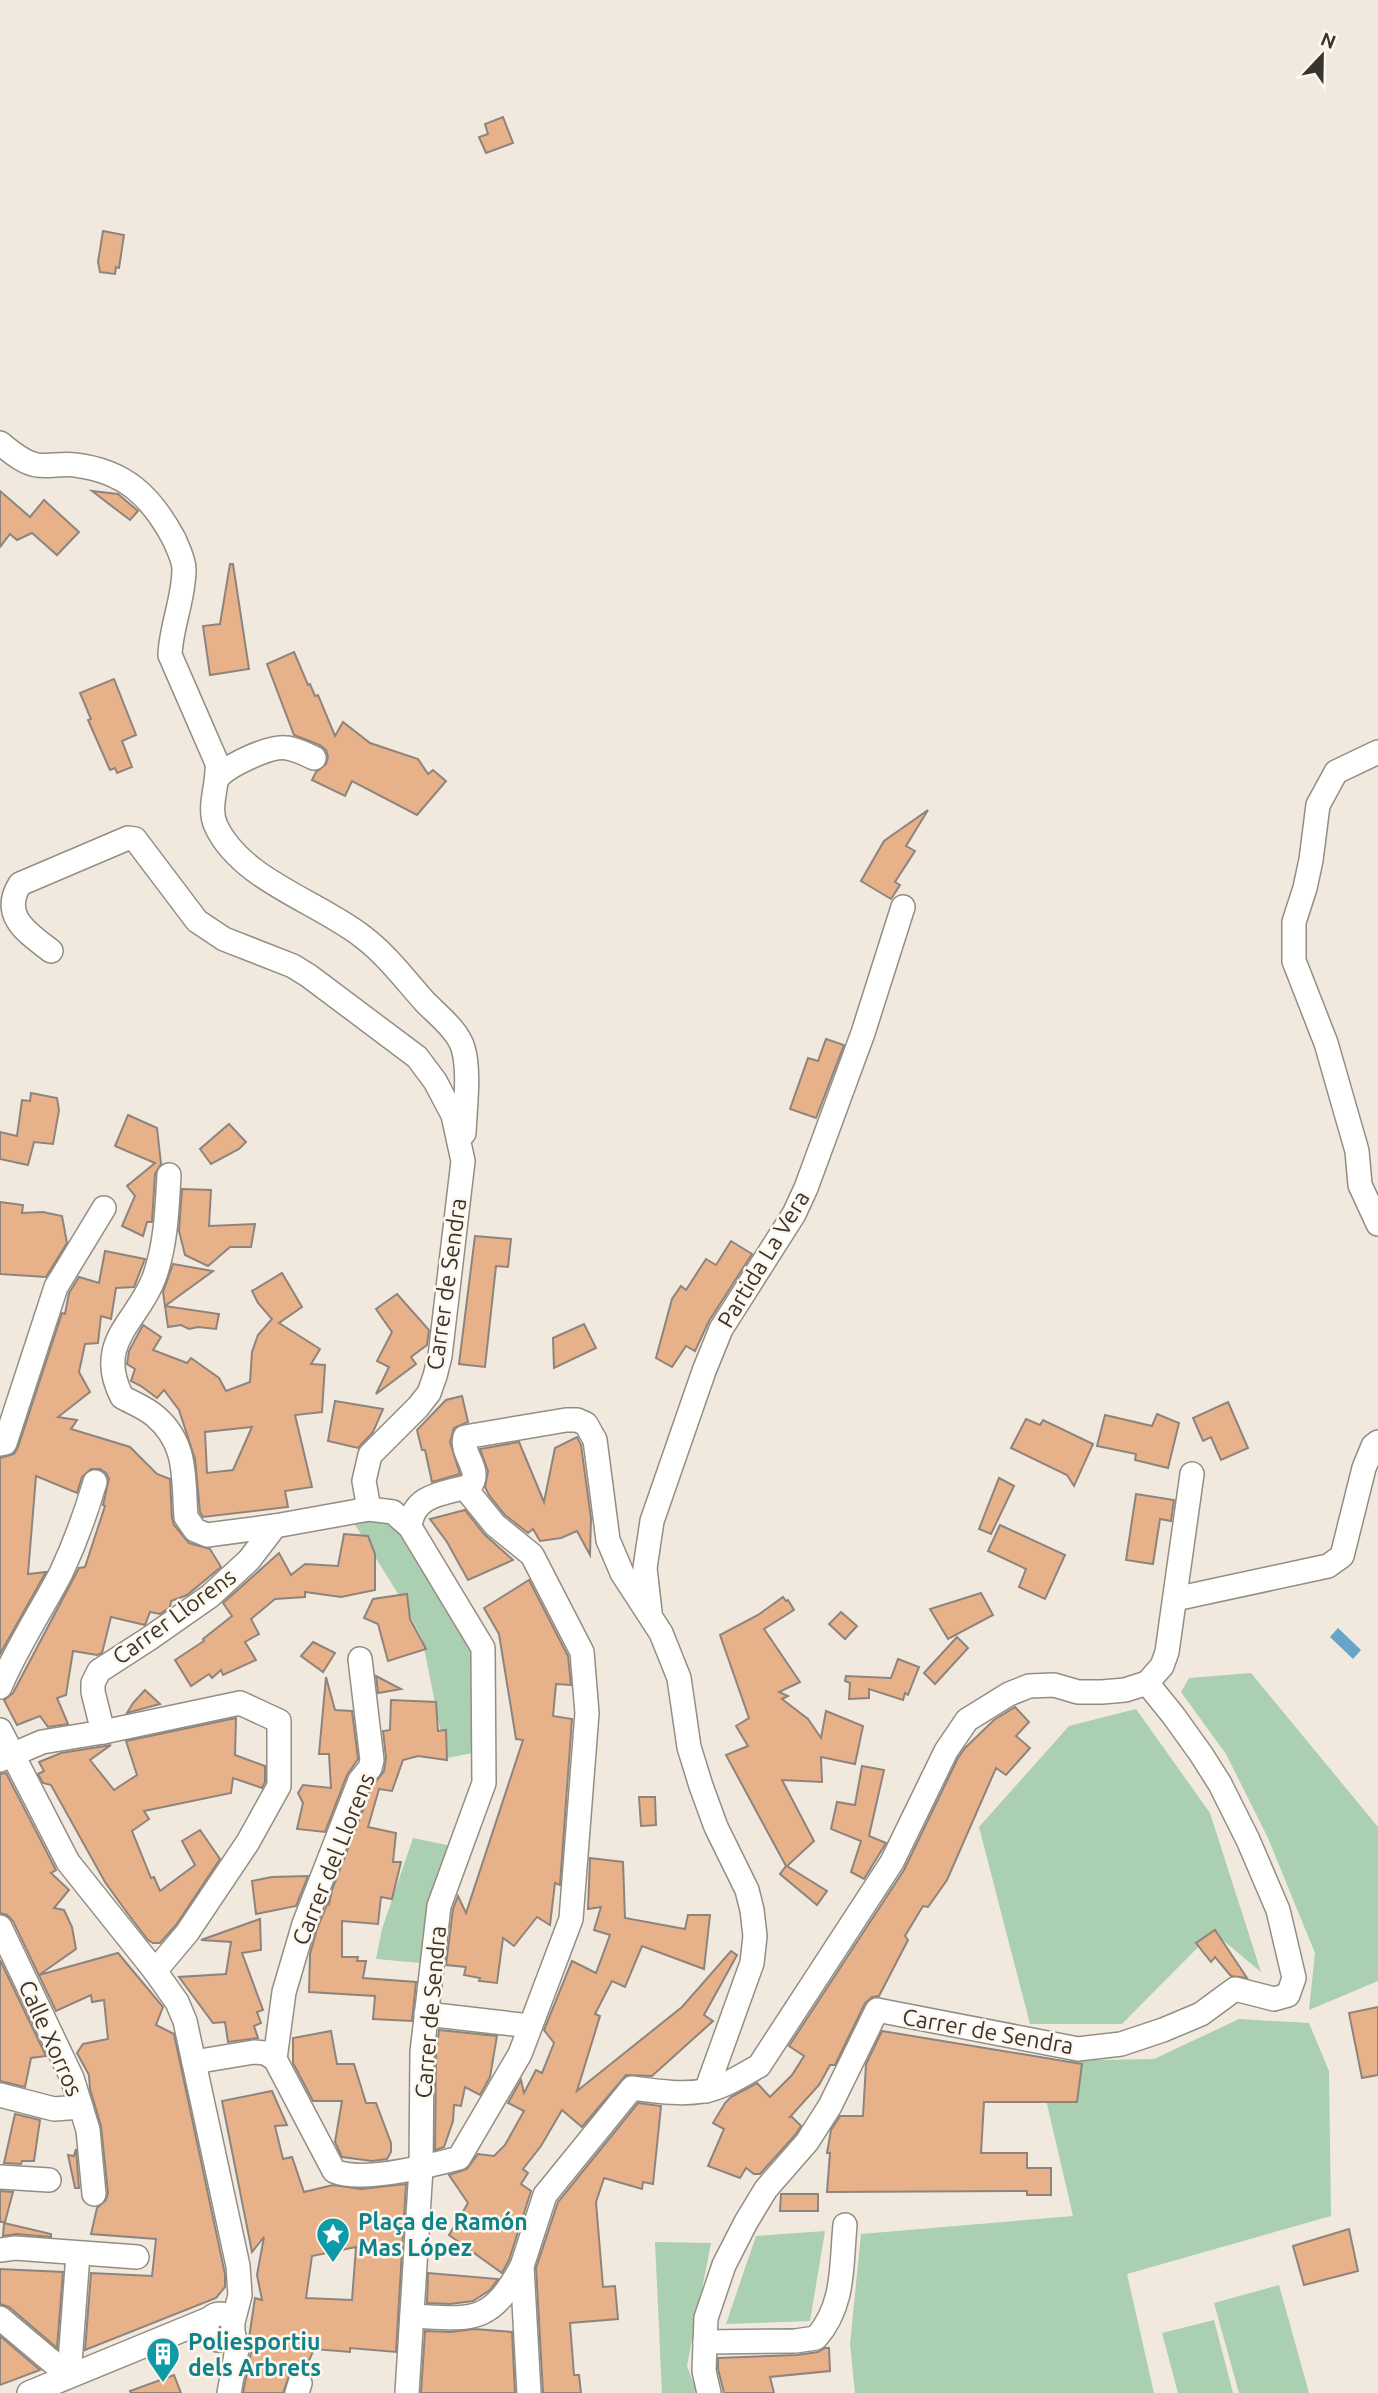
<svg xmlns="http://www.w3.org/2000/svg" width="1378" height="2393" viewBox="0 0 1378 2393" font-family="Ubuntu,sans-serif">
<style>
.green{fill:#aacfb1}
.water{fill:#66a5c7}
.building{fill:#e7b289;stroke:#8f847d;stroke-width:2;fill-rule:evenodd}
.lines{fill:none;stroke-linecap:round;stroke-linejoin:round}
.minor-casing{stroke:#948d82;stroke-width:26}
.minor{stroke:#fff;stroke-width:23}
.labels{text-anchor:middle;dominant-baseline:central;stroke-width:5;stroke-linejoin:round;paint-order:stroke}
.street-label{font-size:23px;fill:#383530;stroke:#fff7eb}
.culture-label{font-size:23px;font-weight:bold;fill:#0d838f;stroke:#fff7eb;text-anchor:start}
</style>
<rect width="100%" height="100%" fill="#f1e9de"/>
<g class="green">
<path d="M347 1512H393L483 1648 484 1751 446 1758 422 1638 397 1592Z"/>
<path d="M1251 1673 1378 1827V1981L1309 2010 1315 1953 1268 1838 1226 1754 1181 1692 1189 1678Z"/>
<path d="M1136 1709 1210 1813 1261 1972 1213 1932 1122 2024H1030L979 1827 1069 1726Z"/>
<path d="M413 1838 461 1848 433 1964 376 1959 382 1929Z"/>
<path d="M1239 2019 1309 2023 1329 2071 1331 2216 1127 2274 1154 2393H855L850 2344 861 2234 1073 2216 1037 2061 1154 2059Z"/>
<path d="M825 2231 810 2321 726 2324 756 2236Z"/>
<path d="M655 2242 711 2243 687 2366 697 2393H662Z"/>
<path d="M1279 2285 1309 2393H1239L1214 2303Z"/>
<path d="M1214 2320 1233 2393H1178L1162 2333Z"/>
</g>
<path class="water" d="M1338 1628 1361 1650 1353 1659 1330 1637Z"/>
<g class="building">
<path d="M503 117 513 143 486 153 479 137 488 134 485 124Z"/>
<path d="M103 231 124 235 119 268 116 267 115 274 100 272 98 262Z"/>
<path d="M0 491 30 517 44 500 79 532 57 555 32 533 17 540 10 534 0 547Z"/>
<path d="M92 491 118 494 138 511 130 520Z"/>
<path d="M230 564H233L249 669 210 675 203 626 220 624Z"/>
<path d="M294 652 308 685 310 684 315 696 318 695 335 736 343 722 370 743 418 759 428 774 433 770 446 781 417 815 352 781 345 796 312 780 316 772 326 764 328 757 326 750 320 745 294 735 267 664Z"/>
<path d="M114 679 136 735 122 741 132 767 117 773 115 768 110 770 88 720 91 719 80 693Z"/>
<path d="M928 810 906 846 915 851 895 882 900 885 891 899 861 881 884 841Z"/>
<path d="M826 1039 844 1045 816 1118 790 1109 808 1058 818 1061Z"/>
<path d="M31 1093 57 1098 59 1110 53 1144 34 1142 28 1165 0 1159V1132L17 1136 22 1100 30 1101Z"/>
<path d="M128 1115 157 1128 161 1164 155 1174 152 1222H147L143 1236 122 1226 135 1196 127 1186 155 1163 115 1146Z"/>
<path d="M229 1124 246 1142 239 1149 211 1164 200 1149Z"/>
<path d="M182 1189 211 1190 209 1226 255 1224 251 1247H230L208 1266 185 1255 179 1231Z"/>
<path d="M0 1202 23 1205 22 1213 43 1212 62 1216 67 1243 46 1277 0 1274Z"/>
<path d="M475 1236 511 1239 508 1267 496 1266 485 1367 459 1364Z"/>
<path d="M731 1241 752 1254 709 1321 695 1351 686 1346 672 1367 656 1358 672 1299 681 1286 686 1290 706 1259 716 1265Z"/>
<path d="M105 1251 145 1259 134 1287 116 1288 111 1319 101 1316 98 1343 85 1344 79 1372 90 1392 58 1417 77 1420 71 1429 130 1447 157 1474 170 1479 172 1518 174 1525 189 1543 210 1549 221 1567 187 1595 171 1601 170 1607 160 1614 150 1612 145 1625 111 1617 102 1653 97 1655 73 1651 66 1695 57 1698 68 1724 48 1727 40 1716 17 1725 4 1700 13 1693 79 1568 85 1567 105 1506 103 1505 109 1479 106 1473 100 1469H91L82 1477 77 1493 36 1476 28 1574 46 1572 0 1654V1458L14 1454 18 1447 62 1313 65 1314 69 1293 79 1277 99 1283Z"/>
<path d="M173 1264 213 1271 165 1306 163 1292Z"/>
<path d="M282 1273 302 1307 279 1323 320 1349 311 1364 325 1365 322 1412 295 1415 312 1487 285 1491 288 1507 203 1517 200 1512 195 1459 179 1410 164 1390 157 1398 141 1386 131 1381 135 1369 127 1364 129 1351 143 1325 161 1337 153 1350 187 1363 191 1358 219 1378 226 1391 250 1382 252 1352 258 1335 272 1319 258 1303 252 1291ZM252 1427 233 1470 207 1473 205 1432Z"/>
<path d="M397 1294 429 1330 427 1345 411 1357 416 1364 376 1394 389 1367 377 1361 392 1332 376 1309Z"/>
<path d="M165 1306 219 1314 216 1329 198 1327 189 1329 181 1325 168 1327Z"/>
<path d="M584 1324 596 1348 554 1368 553 1338Z"/>
<path d="M462 1396 468 1422 454 1428 450 1442 460 1474 432 1482 425 1450H422L417 1430 446 1400Z"/>
<path d="M335 1401 383 1409 373 1432 358 1448 328 1441Z"/>
<path d="M1228 1402 1248 1448 1221 1460 1211 1437 1203 1441 1193 1418Z"/>
<path d="M1157 1414 1179 1423 1168 1468 1135 1460 1136 1454 1097 1446 1105 1415 1152 1426Z"/>
<path d="M1026 1419 1040 1425 1043 1420 1093 1444 1074 1486 1067 1475 1011 1448Z"/>
<path d="M577 1437 581 1445 591 1518 590 1555 577 1531 561 1538 540 1541 533 1529 528 1533 505 1515 489 1495 485 1487 488 1471 480 1449 519 1442 544 1502 555 1448Z"/>
<path d="M999 1478 1014 1486 991 1534 979 1529Z"/>
<path d="M1136 1494 1174 1500 1171 1521 1160 1519 1153 1564 1126 1560Z"/>
<path d="M465 1510 484 1534 513 1560 468 1580 447 1542 430 1519Z"/>
<path d="M1000 1525 1065 1555 1045 1599 1019 1587 1026 1569 988 1551Z"/>
<path d="M344 1534 368 1536 375 1554V1590L341 1597 305 1592V1597L275 1599 251 1619 259 1634 245 1642 256 1660 223 1675 221 1670 212 1678 209 1674 191 1686 175 1660 204 1641 203 1639 232 1616 223 1603 279 1553 291 1575 305 1564 338 1566Z"/>
<path d="M529 1580 568 1656 571 1685 556 1684 553 1716 572 1719 560 1885 555 1883 550 1925 537 1917 514 1946 503 1938 497 1983 479 1981 480 1978 464 1975 466 1967 446 1965 453 1909 458 1896 466 1913 523 1740 516 1739 499 1634 484 1608Z"/>
<path d="M981 1593 993 1615 948 1639 930 1609Z"/>
<path d="M407 1594 410 1619 426 1649 388 1661 378 1624 364 1618 373 1599Z"/>
<path d="M783 1597 786 1601 788 1600 794 1610 764 1629 800 1682 779 1692 788 1696 782 1699 808 1719 821 1738 826 1711 863 1726 855 1764 821 1757 822 1782 782 1780 814 1841 787 1866 827 1891 817 1905 780 1874 786 1866 726 1755 748 1746 736 1726 749 1718 720 1635 758 1615Z"/>
<path d="M841 1612 857 1626 845 1639 829 1624Z"/>
<path d="M957 1637 968 1648 935 1684 924 1673Z"/>
<path d="M313 1642 335 1653 323 1672 301 1656Z"/>
<path d="M898 1659 919 1667 908 1695 905 1693 903 1700 869 1689V1698L849 1699 850 1683 845 1681 846 1676 891 1678Z"/>
<path d="M376 1676 401 1689 378 1693Z"/>
<path d="M326 1677 335 1710 352 1711 358 1759 347 1775 325 1832 297 1829 303 1803 298 1793 303 1785 331 1788 329 1754H319Z"/>
<path d="M145 1690 160 1704 127 1713 133 1703Z"/>
<path d="M391 1700 436 1702 438 1731 446 1730 447 1760 418 1756 403 1760 392 1791 379 1789 368 1827 396 1833 393 1862H401L392 1899 381 1897 378 1924 342 1921V1957H358L357 1961H366L363 1978 416 1982 412 2021 373 2019 375 1996 309 1992 310 1954 317 1929 328 1902 329 1904 332 1890 372 1787 384 1771 386 1758 383 1731 390 1730Z"/>
<path d="M1015 1707 1029 1722 1016 1736 1030 1748 1006 1775 996 1768 947 1880 928 1907 923 1906 905 1936 908 1940 879 1996 872 1997 865 2003 835 2065H830L819 2085 790 2117H792L801 2126 796 2134 760 2174H754L746 2168 740 2178 708 2166 724 2129 713 2123 725 2103 731 2097 757 2083 770 2097 792 2075 804 2056 789 2046 904 1870 958 1758 965 1748 994 1720Z"/>
<path d="M236 1718 235 1755 265 1766V1782L262 1788 233 1778 231 1793 144 1811 149 1819 132 1831 151 1878 154 1877 160 1891 195 1865 182 1841 200 1830 220 1859 176 1925 160 1943H153L148 1940 128 1914 105 1882 51 1785 43 1783 38 1774 44 1771 39 1762 61 1753 111 1745 90 1760 114 1790 137 1775 126 1741Z"/>
<path d="M862 1766 884 1770 869 1836 886 1843 864 1879 851 1872 861 1841 831 1829 837 1802 855 1805Z"/>
<path d="M6 1773 56 1870 51 1873 69 1890 54 1908 64 1910 72 1927 76 1949 39 1975 118 1953 163 2007 156 2025 174 2034 225 2274V2287L216 2298 85 2350 91 2273 152 2276 156 2239 91 2234 97 2208 106 2200 108 2193 101 2126 90 2089 89 2075 77 2053 83 2044 108 2039 104 2000 92 2002 91 1995 56 2011 13 1921 7 1915 0 1913V1774Z"/>
<path d="M639 1797H655L656 1825 641 1826Z"/>
<path d="M590 1858 623 1862 625 1918 685 1929 688 1915H710L704 1969 642 1946 625 1987 612 1981 595 2014 600 2016 577 2091 682 2007 731 1951 737 1955 704 2015 713 2021 652 2076 626 2075 582 2127 562 2110 541 2146 523 2169 528 2173 521 2184 531 2191 509 2260 502 2273 449 2235 468 2203 449 2175 467 2169 478 2154 494 2156 505 2145 524 2111 508 2103 521 2080 524 2093 536 2070 542 2073 554 2043 544 2030 572 1961 596 1973 610 1935 594 1930 601 1907 588 1909Z"/>
<path d="M308 1876 296 1906 256 1914 252 1881 272 1877Z"/>
<path d="M260 1919 261 1950 242 1953 263 2010 257 2012 261 2023 254 2026 258 2038 228 2042 225 2022 213 2023 179 1977 226 1974 231 1942 201 1940Z"/>
<path d="M1215 1930 1247 1978 1231 1976 1215 1957 1211 1962 1196 1943Z"/>
<path d="M0 1960 46 2056 31 2058 25 2087 0 2081Z"/>
<path d="M1378 2007V2075L1362 2078 1349 2013Z"/>
<path d="M439 2030 497 2036 490 2077 480 2095 465 2087 461 2106 454 2105 453 2121 444 2147 435 2150 436 2053Z"/>
<path d="M331 2031 337 2064H354L366 2103H376L391 2143V2152L387 2159 372 2161 342 2157 335 2142 342 2101H313L293 2063V2038Z"/>
<path d="M882 2031 1082 2064 1077 2102H984L981 2153H1027V2168H1051V2195H1027V2191L827 2192 830 2153H827L831 2130 840 2116H863L866 2064Z"/>
<path d="M272 2091 287 2125 275 2126 283 2159 292 2157 304 2192 333 2185 361 2189 406 2184 396 2352 350 2348V2352L314 2349 305 2370 297 2369 290 2373 283 2393H243L251 2352 249 2338 255 2298 262 2300 257 2275 264 2237 252 2252 222 2101ZM356 2247 352 2300 306 2298 312 2256Z"/>
<path d="M638 2103 661 2106 653 2184 643 2182 642 2189 604 2178 596 2202 603 2287 615 2286 618 2319 570 2323 574 2375H579L581 2393H543L536 2268 558 2202Z"/>
<path d="M15 2114 40 2120 34 2161H22L21 2164 4 2163Z"/>
<path d="M76 2149 79 2188H75L68 2155 74 2156Z"/>
<path d="M0 2191 13 2192 5 2222H0Z"/>
<path d="M781 2194H818V2211H780Z"/>
<path d="M4 2223 51 2234V2237L16 2234 3 2236Z"/>
<path d="M1349 2229 1358 2271 1304 2285 1293 2246Z"/>
<path d="M0 2269 63 2272 57 2348 9 2307 0 2304Z"/>
<path d="M428 2273 498 2279 490 2290 473 2301 450 2304 427 2303Z"/>
<path d="M474 2329 512 2332 515 2393H421L425 2331 451 2332Z"/>
<path d="M0 2336 40 2370 0 2385Z"/>
<path d="M825 2348H829L830 2371 770 2377 774 2393H724L718 2369V2358L797 2355 818 2352Z"/>
<path d="M174 2375 181 2393H131L130 2391Z"/>
</g>
<g class="lines">
<g class="minor-casing">
<g id="minor">
<path d="M0 443C10 451 23 463 37 465 49 467 62 463 75 465 125 471 151 496 174 539 178 548 184 560 184 569 184 599 171 626 170 655L217 763C219 784 207 807 216 826 241 880 319 902 363 937 387 955 406 981 426 1003 438 1015 458 1031 463 1048 470 1071 465 1108 464 1133"/>
<path d="M1378 752 1336 772 1318 805 1311 860 1305 888 1294 922V961L1326 1043 1357 1151 1360 1185 1378 1224"/>
<path d="M219 776C230 765 270 745 287 748 296 749 305 754 314 758"/>
<path d="M51 951C28 933 0 916 20 884L128 838 135 839 197 921 224 939 293 966 309 976 417 1057 435 1081 453 1115 463 1161 440 1356 435 1376 429 1393 418 1407 370 1455 364 1481 369 1509"/>
<path d="M169 1175C167 1210 166 1245 154 1278 137 1323 94 1342 122 1397 133 1403 146 1408 155 1416 188 1444 183 1478 186 1517L195 1530 207 1535 275 1526 369 1509 393 1512 410 1527 483 1648 484 1783 439 1906 422 2052 421 2168 407 2393"/>
<path d="M0 1444 5 1443 56 1287 104 1208"/>
<path d="M410 1527C413 1494 443 1494 470 1486 483 1470 460 1454 465 1437L566 1420H577L586 1424 595 1440 608 1540 622 1573 661 1633 679 1678 689 1747 701 1786 716 1827 747 1890 752 1910 755 1936 752 1963 706 2091"/>
<path d="M1175 1599 1328 1566 1342 1556 1364 1468 1373 1446 1378 1442"/>
<path d="M650 1612 645 1568 652 1521 704 1371 721 1329 794 1214 806 1188 863 1033 903 907"/>
<path d="M0 1687C17 1647 41 1611 61 1573 75 1543 86 1513 95 1482"/>
<path d="M0 1730 68 1862 155 1971 177 2002 185 2021 238 2266 240 2295 233 2322"/>
<path d="M103 1732 93 1692V1683L99 1671 150 1638 210 1596 249 1560 275 1526"/>
<path d="M0 1760 42 1742 103 1732 240 1703 279 1721V1786L248 1842 187 1933 155 1971"/>
<path d="M0 1927 72 2078 88 2130 94 2194"/>
<path d="M426 2014 530 2026"/>
<path d="M275 2059 284 1992 304 1924 360 1780 370 1768 372 1760 360 1659"/>
<path d="M194 2062 254 2052 265 2053 275 2059 334 2171C361 2183 429 2166 459 2158L520 2054 571 1919 587 1713 582 1652 532 1555 495 1525 465 1488"/>
<path d="M0 2095 54 2109 81 2107"/>
<path d="M0 2177 49 2180"/>
<path d="M0 2250 15 2248 137 2257"/>
<circle cx="220" cy="2327" r="13"/>
<path d="M412 2316C473 2319 490 2325 522 2266"/>
<path d="M0 2318 69 2376"/>
<path d="M705 2342 795 2341 816 2338C845 2305 841 2266 845 2225"/>
<path d="M69 2376 78 2254"/>
<path d="M29 2393 209 2319"/>
<path d="M229 2393 237 2349 233 2332"/>
<path d="M297 2393 300 2383"/>
<path d="M529 2393 522 2266 545 2195 632 2088C656 2091 680 2095 704 2091 723 2088 742 2075 759 2066L892 1862 946 1751 967 1720 1009 1694 1029 1686 1054 1685 1078 1692H1102L1125 1690 1147 1683 1162 1666 1167 1652 1192 1474"/>
<path d="M709 2393 704 2371 706 2318 724 2265 746 2222 766 2189 807 2142 830 2106 877 2010 1078 2049 1121 2044 1163 2030 1201 2014 1235 1989 1274 1999 1288 1995 1294 1978 1278 1910 1248 1840 1220 1784 1201 1754 1173 1715 1147 1683"/>
</g>
</g>
<use href="#minor" class="minor"/>
</g>
<defs>
<g id="sight-pin" transform="scale(1.75)"><path d="M0 17L-7.5 6A9.5 9.5 0 1 1 7.5 6Z" fill="#0f9aa8" stroke="#fff7eb"/><path d="M0-6L1.8-2.2L6-1.7L2.9 1.2L3.7 5.4L0 3.3L-3.7 5.4L-2.9 1.2L-6-1.7L-1.8-2.2Z" fill="#fff"/></g>
<g id="building-pin" transform="scale(1.75)"><path d="M0 17L-7.5 6A9.5 9.5 0 1 1 7.5 6Z" fill="#0f9aa8" stroke="#fff7eb"/><path d="M-4-6H4V6H1V3H-1V6H-4ZM-2.5-4.3h1.7v1.8h-1.7ZM.8-4.3h1.7v1.8H.8ZM-2.5-1h1.7V.8h-1.7ZM.8-1h1.7V.8H.8Z" fill="#fff"/></g>
</defs>
<g fill-rule="evenodd">
<use href="#sight-pin" x="333" y="2234"/>
<use href="#building-pin" x="163" y="2354"/>
</g>
<g class="labels">
<g class="street-label">
<text transform="translate(763 1259) rotate(-59)">Partida La Vera</text>
<text transform="translate(446 1284) rotate(-82)">Carrer de Sendra</text>
<text transform="translate(174 1616) rotate(-36)">Carrer Llorens</text>
<text transform="translate(333 1859) rotate(-68)">Carrer del Llorens</text>
<text transform="translate(430 2012) rotate(-85)">Carrer de Sendra</text>
<text transform="translate(988 2031) rotate(10)">Carrer de Sendra</text>
<text transform="translate(51 2038) rotate(66)">Calle Xorros</text>
</g>
<g class="culture-label">
<text x="358" y="2221">Plaça de Ramón<tspan x="358" dy="26">Mas López</tspan></text>
<text x="188" y="2341">Poliesportiu<tspan x="188" dy="26">dels Arbrets</tspan></text>
</g>
</g>
<g transform="translate(1322 56) rotate(22)" stroke="#fff7eb" stroke-width="5" paint-order="stroke">
<path d="M0-5L12 26L0 18L-12 26Z" fill="#383530"/>
<text y="-10" font-size="19" font-weight="bold" text-anchor="middle" fill="#383530">N</text>
</g>
</svg>
